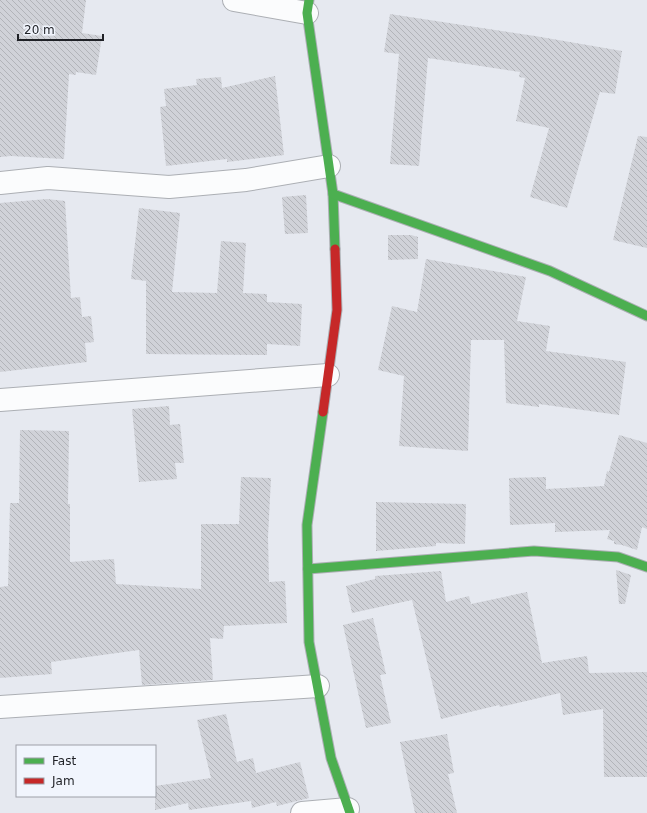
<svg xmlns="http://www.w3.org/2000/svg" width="647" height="813" viewBox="0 0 647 813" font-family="'DejaVu Sans',sans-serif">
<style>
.building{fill:url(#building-back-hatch)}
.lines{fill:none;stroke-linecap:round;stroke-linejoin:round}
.street-casing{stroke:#acafb4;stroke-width:24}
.fast-casing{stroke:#acafb4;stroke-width:11}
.jam-casing{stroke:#acafb4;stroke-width:11}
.street{stroke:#fbfcfd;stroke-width:22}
.fast{stroke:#4caf50;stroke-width:9}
.jam{stroke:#c62828;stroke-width:9}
</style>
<defs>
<pattern id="building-back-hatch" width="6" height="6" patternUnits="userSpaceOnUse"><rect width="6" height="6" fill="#d0d2d8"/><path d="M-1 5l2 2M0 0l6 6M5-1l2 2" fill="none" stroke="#b2b4b9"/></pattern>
</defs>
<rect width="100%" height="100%" fill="#e6e9f0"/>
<g class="building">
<path d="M0 0H86L82 33 102 36 96 75 76 72V75L69 74 64 159 11 156 0 157Z"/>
<path d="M390 14 535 36 622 51 615 94 600 92 567 208 530 197 549 128 516 121 525 78 519 77 520 72 428 58 419 166 390 164 399 54 384 52Z"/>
<path d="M275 76 284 155 227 162V159L166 166 160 107 166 106 164 89 197 85 196 79 221 77 222 88Z"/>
<path d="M638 136 647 137V248L613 240Z"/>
<path d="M306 195 308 233 285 234 282 197Z"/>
<path d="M47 199 65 201 71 298 80 297 82 317 91 316 94 342 85 343 87 362 0 372V203Z"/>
<path d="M139 208 180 213 172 292 217 293 221 241 246 243 243 293 267 294V302L302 304 300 346 267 344V355L146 354V281L131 279Z"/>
<path d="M388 235H411L418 237V259L388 260Z"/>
<path d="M426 259 526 277 517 321 550 326 546 351 626 362 619 415 539 404V407L506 403 504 340H471L468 451 399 446 404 376 378 370 392 306 417 312Z"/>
<path d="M169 406 170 425 180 424 184 463H175L177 479 139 482 132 409Z"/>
<path d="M20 430 69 431 68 504H70V562L114 559 116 584 201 589V524H239L241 477 271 478 268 537 269 582 285 581 287 623 224 626 223 639 210 638 213 680 142 685 139 650 51 662 52 674 0 678V587L8 586 10 503H19Z"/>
<path d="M619 435 647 443V529L642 527 637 550 622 545 614 544V541L607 539 610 530 555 532V523L510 525 509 478 546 477V489L604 486 607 471 609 472Z"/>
<path d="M376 502 466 504 465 544 436 543V546L376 551Z"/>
<path d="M616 570 631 575 625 604H619Z"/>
<path d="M441 571 446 602 469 596 471 604 527 592 542 663 587 656 589 673 647 672V777H604L603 709 563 715 560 693 500 707 499 705 441 719 412 600 352 613 346 586 375 579V576Z"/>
<path d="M373 618 386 674 380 675 391 723 366 728 343 625Z"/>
<path d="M226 714 237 762 253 758 256 773 300 762 309 798 277 806 276 802 252 808 251 801 189 810 188 803 155 810V786L211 778 197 720Z"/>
<path d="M447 734 454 773 448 774 457 813H415L400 742Z"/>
</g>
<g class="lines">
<g class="street-casing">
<g id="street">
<path d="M234 0 307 13"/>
<path d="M0 183 48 178 169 187 246 180 329 166"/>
<path d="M0 400 328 375"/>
<path d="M0 707 318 686"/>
<path d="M302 813 348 809"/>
</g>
</g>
<g class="fast-casing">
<g id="fast">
<path d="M309 0 307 13 333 194 335 249"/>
<path d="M333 194 550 271 647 316"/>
<path d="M323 412 307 525 309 642 331 758 350 813"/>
<path d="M308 569 534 551 618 557 647 567"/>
</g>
</g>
<g class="jam-casing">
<path id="jam" d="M323 412 337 310 335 249"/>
</g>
<use href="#street" class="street"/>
<use href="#fast" class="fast"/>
<use href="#jam" class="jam"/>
</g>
<rect x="16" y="745" width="140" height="52" fill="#f1f5fd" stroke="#9da0a7"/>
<rect x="24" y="758" width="20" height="6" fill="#4caf50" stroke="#9da0a7"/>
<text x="52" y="765" font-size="12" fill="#1f2126">Fast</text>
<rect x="24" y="778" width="20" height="6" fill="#c62828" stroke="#9da0a7"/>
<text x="52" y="785" font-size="12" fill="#1f2126">Jam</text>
<path d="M18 34v6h85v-6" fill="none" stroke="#1f2126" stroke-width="2"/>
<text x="24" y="34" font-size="12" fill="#1f2126" stroke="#f1f5fd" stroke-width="3" paint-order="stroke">20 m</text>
</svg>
